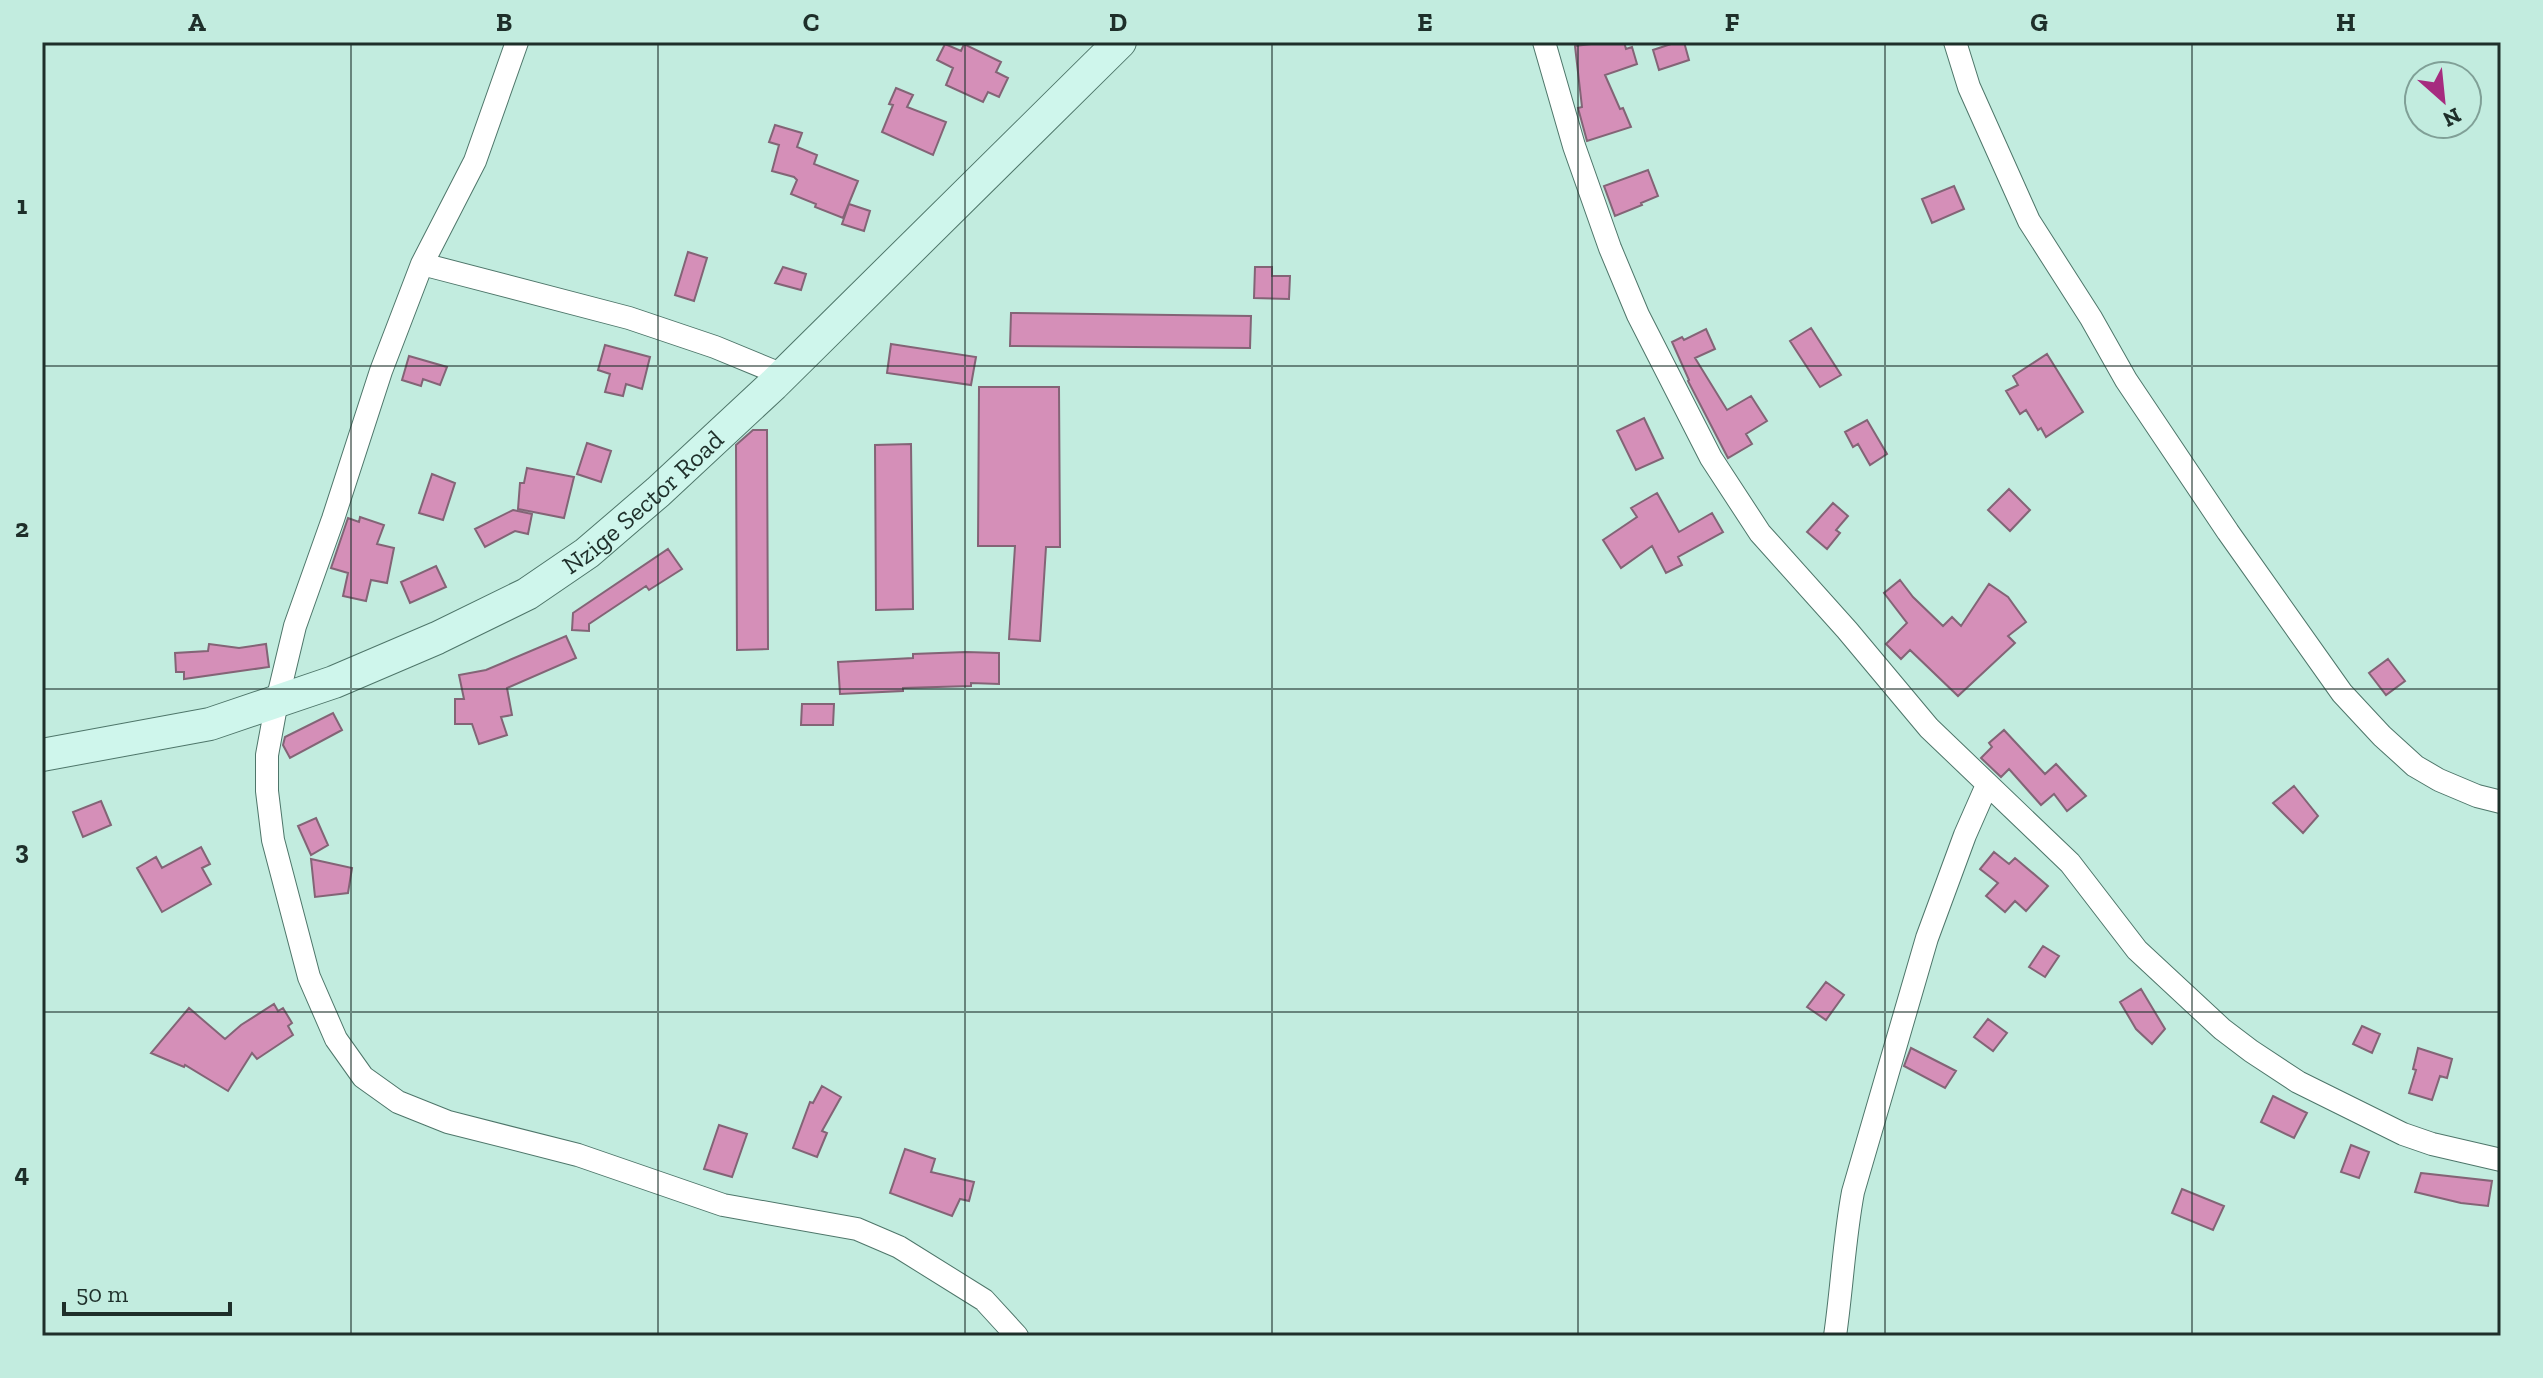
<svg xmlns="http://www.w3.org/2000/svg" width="2543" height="1378" font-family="'Zilla Slab',serif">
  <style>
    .building { fill: #d58fb8; stroke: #836476; stroke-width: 2 }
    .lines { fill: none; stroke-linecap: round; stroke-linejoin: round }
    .street-casing { stroke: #4e766a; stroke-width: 24 }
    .secondary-casing { stroke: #4e766a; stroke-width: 34 }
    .street { stroke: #fff; stroke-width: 22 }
    .secondary { stroke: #cff6ec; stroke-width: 32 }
    .grid { fill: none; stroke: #1e2f2a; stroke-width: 2; stroke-opacity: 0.55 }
    .labels { text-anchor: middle; stroke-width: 6; stroke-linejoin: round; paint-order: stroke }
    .street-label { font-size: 26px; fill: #1e2f2a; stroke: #c2ecdf }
    .neatline { fill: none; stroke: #1e2f2a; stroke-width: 3 }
    .grid-label { font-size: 26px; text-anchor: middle; font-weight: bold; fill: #1e2f2a }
  </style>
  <rect width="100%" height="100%" fill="#c2ecdf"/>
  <path class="building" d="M1607,42H1624L1626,49L1632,47L1637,64L1605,75L1620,109L1623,108L1631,127L1587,141L1578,108L1582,107L1575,46Z
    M1677,42H1684L1689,60L1659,70L1653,50Z
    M945,44L961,51L964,44L1001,62L996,72L1008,78L999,97L988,92L983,102L946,85L953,68L937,60Z
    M896,88L913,95L907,107L946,122L933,155L882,132L893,105L889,104Z
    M775,125L802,133L797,147L817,155L814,164L858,181L843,218L815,207L816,204L791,194L797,180L794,177L772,171L779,145L769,142Z
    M1648,170L1658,196L1641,203L1642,205L1615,216L1604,186Z
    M1954,186L1964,209L1932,223L1922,199Z
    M849,204L870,211L864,231L842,224Z
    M688,252L707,258L694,301L675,295Z
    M783,267L806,274L801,290L775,283Z
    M1255,267H1272V276H1290L1289,299L1254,298Z
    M1011,313L1251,316L1250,348L1010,346Z
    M1811,328L1841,375L1820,387L1790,341Z
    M1706,329L1715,349L1695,358L1727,410L1751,396L1767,421L1746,434L1752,444L1728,458L1688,381L1689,380L1672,342L1682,337L1684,340Z
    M891,344L976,357L971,385L887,373Z
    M605,345L650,357L642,389L626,384L623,396L605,392L610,374L598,370Z
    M2047,354L2083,412L2046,437L2041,428L2038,430L2026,410L2020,414L2006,391L2018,385L2013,376Z
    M409,356L447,367L440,385L423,379L421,386L402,380Z
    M979,387H1059L1060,547H1046L1040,641L1009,639L1015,546H978Z
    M1644,418L1663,458L1636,470L1617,431Z
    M1867,420L1887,454L1870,465L1858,444L1853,447L1845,432Z
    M753,430H767L768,649L737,650L736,445Z
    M587,443L611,451L601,482L577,474Z
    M911,444L913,609L876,610L875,445Z
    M527,468L574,477L564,518L518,509L520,483H524Z
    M432,474L455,483L443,520L419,513Z
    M2009,489L2030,510L2010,531L1988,510Z
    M1657,493L1679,532L1712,513L1723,532L1678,557L1682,565L1666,573L1652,546L1621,568L1603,540L1637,517L1631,508Z
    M1833,503L1848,516L1836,530L1840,533L1827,549L1807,532Z
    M513,510L532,514L528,534L515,531L485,547L475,529Z
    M360,517L384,525L377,544L394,548L387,583L371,580L366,601L343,596L348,573L331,568L348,518L359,522Z
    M668,549L682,569L649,590L646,586L589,624V631L572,630L573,613Z
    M436,566L446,587L410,603L401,582Z
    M1900,580L1913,597L1943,626L1952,617L1961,626L1989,584L2008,597L2026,622L2008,636L2015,643L1958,696L1910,650L1901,659L1886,644L1907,623L1884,593Z
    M566,636L576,658L507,688L512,715L501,717L507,735L479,744L472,724H455V699H464L459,675L486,670Z
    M209,644L239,648L266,644L269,667L184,679V672H176L175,653L208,651Z
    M966,652L999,653V684L971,683V686L903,688V691L840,694L838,662L913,658V654Z
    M2388,659L2405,681L2386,695L2369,673Z
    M802,704H834L833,725H801Z
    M333,713L342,730L290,758L283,745L285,737Z
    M2004,730L2045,774L2056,764L2086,796L2067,811L2054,794L2041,805L2009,769L2001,777L1981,758L1992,747L1989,743Z
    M2294,786L2318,816L2303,833L2273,803Z
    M101,801L111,825L83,837L73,812Z
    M316,818L328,845L311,855L298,826Z
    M201,847L210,864L202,868L211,884L162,912L137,868L156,857L162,868Z
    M1994,852L2009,864L2015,858L2048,886L2026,911L2015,901L2005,912L1986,896L1998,883L1980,869Z
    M311,859L352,868L348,893L315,897Z
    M2043,946L2059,956L2045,977L2029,967Z
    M1826,982L1844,995L1826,1020L1807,1007Z
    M2141,989L2165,1029L2152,1044L2136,1029L2120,1002Z
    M274,1004L278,1011L283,1008L292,1023L288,1026L293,1035L257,1059L252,1053L228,1091L185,1065L184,1067L151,1053L189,1008L225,1039L241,1025Z
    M1988,1019L2007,1033L1993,1051L1974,1037Z
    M2362,1026L2380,1034L2372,1053L2353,1044Z
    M1911,1048L1956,1071L1945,1088L1904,1066Z
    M2418,1048L2452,1059L2447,1078L2440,1076L2432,1100L2409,1093L2416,1070L2413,1069Z
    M822,1086L841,1097L822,1131L827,1133L817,1157L793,1148L810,1102L813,1103Z
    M2273,1096L2307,1113L2294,1138L2261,1122Z
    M719,1125L747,1134L732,1177L704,1169Z
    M2351,1145L2369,1152L2359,1178L2341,1172Z
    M905,1149L935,1159L931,1172L974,1182L969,1201L960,1199L952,1216L890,1193Z
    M2421,1173L2492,1181L2488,1206L2461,1203L2415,1192Z
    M2182,1189L2224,1206L2213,1230L2172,1213Z"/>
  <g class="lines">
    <defs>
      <path id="street" d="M517,42L475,161L422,264L381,371L333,519L295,626L277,701L267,755V791L273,840L309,977L336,1039L363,1077L398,1102L448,1122L578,1155L723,1205L857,1229L899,1247L984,1300L1017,1336
        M1544,42L1574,146L1610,248L1638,315L1711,458L1760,533L1847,630L1929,728L2070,863L2137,950L2222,1029L2251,1051L2298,1082L2403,1134L2432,1144L2501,1160
        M1955,42L1969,87L2029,221L2091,318L2126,380L2228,532L2342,693L2382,736L2415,766L2439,780L2477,796L2501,802
        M422,264L629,318L715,347L783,375
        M1835,1336C1842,1288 1844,1240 1853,1192L1927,938L1965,835L1987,785"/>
      <g id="secondary">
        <path id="s1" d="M42,755L210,724L334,682L437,638L527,594L587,553L658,492L773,385L1120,42"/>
      </g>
    </defs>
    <use href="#street" class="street-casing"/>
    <use href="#secondary" class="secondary-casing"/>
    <use href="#street" class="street"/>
    <use href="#secondary" class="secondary"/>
  </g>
  <path class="grid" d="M351,42V1336M658,42V1336M965,42V1336M1272,42V1336M1578,42V1336M1885,42V1336M2192,42V1336M42,366H2501M42,689H2501M42,1012H2501"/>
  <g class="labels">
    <g class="street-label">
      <text dy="9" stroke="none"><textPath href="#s1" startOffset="662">Nzige Sector Road</textPath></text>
    </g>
  </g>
  <rect width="2543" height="1378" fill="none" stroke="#c2ecdf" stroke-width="88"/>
  <g transform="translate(2443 100) rotate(153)"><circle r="38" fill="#c2ecdf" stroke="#80a097" stroke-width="2"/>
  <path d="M0-6L14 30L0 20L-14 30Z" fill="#a62b7f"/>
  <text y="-12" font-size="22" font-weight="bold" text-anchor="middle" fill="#1e2f2a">N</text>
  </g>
  <path d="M64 1302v12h166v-12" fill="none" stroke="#1e2f2a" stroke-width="4"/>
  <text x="76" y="1302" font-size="24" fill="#1e2f2a" stroke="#c2ecdf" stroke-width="6" paint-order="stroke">50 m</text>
  <rect x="44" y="44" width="2455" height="1290" class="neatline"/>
  <g class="grid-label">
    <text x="197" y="31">A</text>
    <text x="504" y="31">B</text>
    <text x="811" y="31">C</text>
    <text x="1118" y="31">D</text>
    <text x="1425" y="31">E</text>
    <text x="1732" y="31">F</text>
    <text x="2039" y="31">G</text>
    <text x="2346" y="31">H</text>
    <text x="22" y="214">1</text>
    <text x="22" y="537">2</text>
    <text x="22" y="859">3</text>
    <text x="22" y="1182">4</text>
  </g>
</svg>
